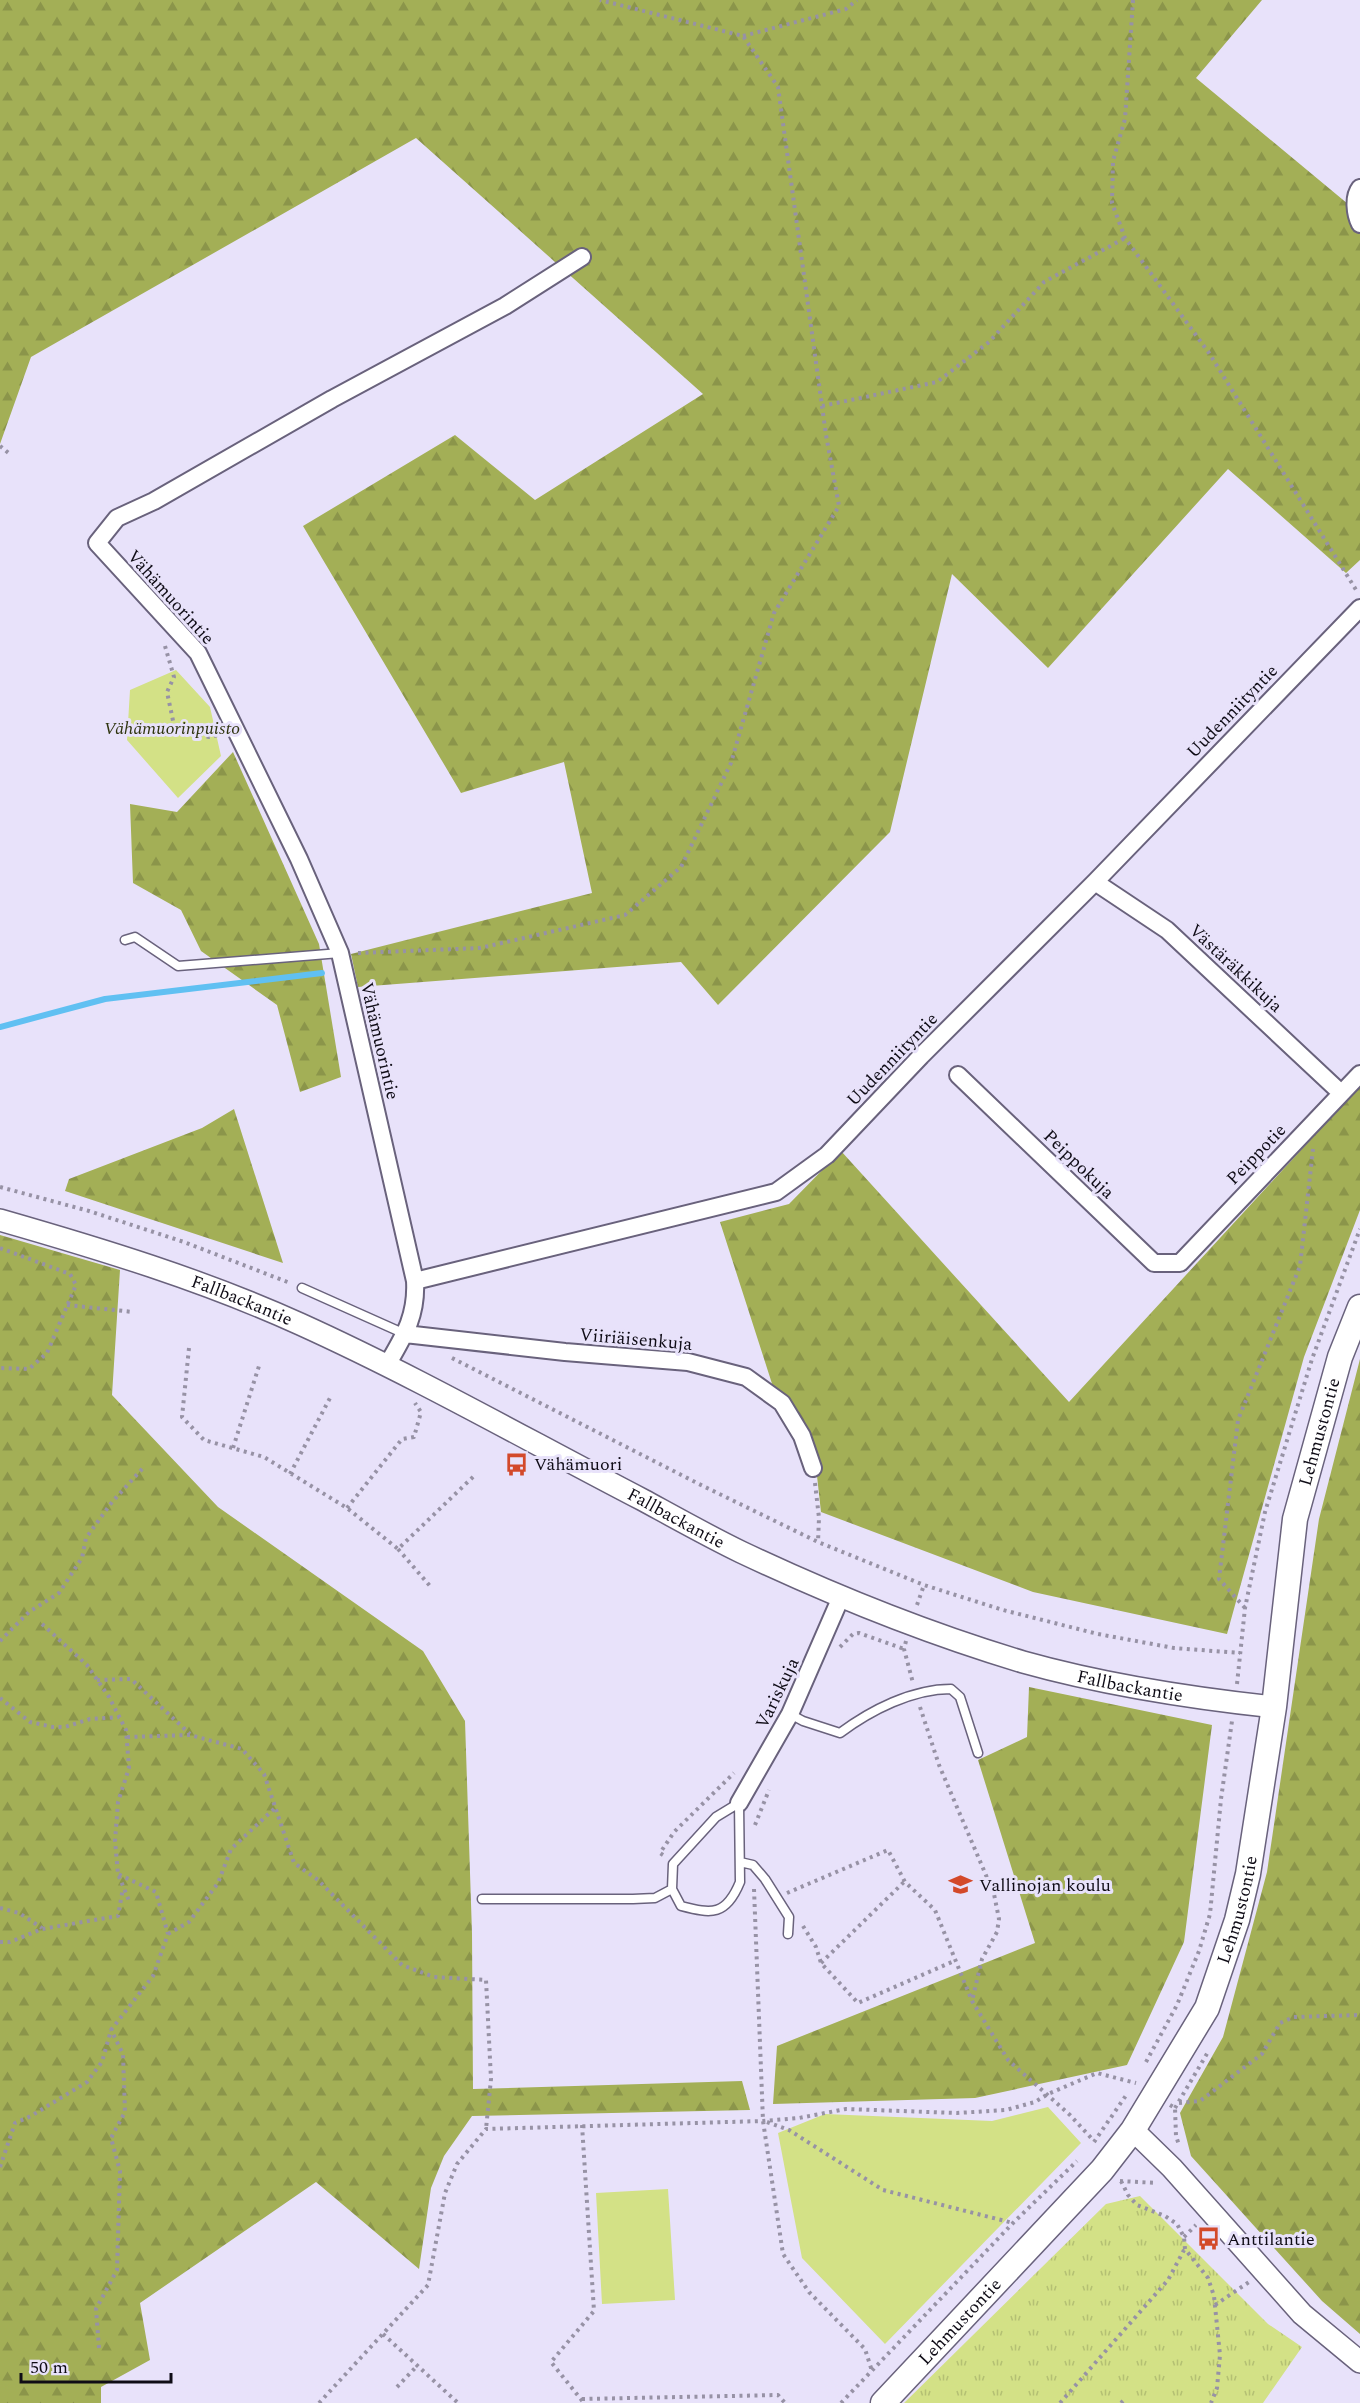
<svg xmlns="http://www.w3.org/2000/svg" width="1360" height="2403" font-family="Spectral,serif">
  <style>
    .grass { fill: url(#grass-tufts) }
    .forest { fill: url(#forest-firs) }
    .park { fill: #d3e186 }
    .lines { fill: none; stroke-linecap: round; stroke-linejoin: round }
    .stream { stroke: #60c0f2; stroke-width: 6 }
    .service-casing { stroke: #69627c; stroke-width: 11 }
    .minor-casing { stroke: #69627c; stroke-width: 20 }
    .tertiary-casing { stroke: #69627c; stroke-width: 24 }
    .secondary-casing { stroke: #69627c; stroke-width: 27 }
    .path { stroke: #9792a5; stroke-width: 4; stroke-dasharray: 3 4.5; stroke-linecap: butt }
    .service { stroke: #fff; stroke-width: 8 }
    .minor { stroke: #fff; stroke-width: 16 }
    .tertiary { stroke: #fff; stroke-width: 21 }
    .secondary { stroke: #fff; stroke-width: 24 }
    .labels { text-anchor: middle; stroke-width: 6; stroke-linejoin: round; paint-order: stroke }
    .street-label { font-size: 18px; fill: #0f0c16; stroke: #e8e2fa }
    .park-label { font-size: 18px; font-style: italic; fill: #2f340e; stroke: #e8e2fa }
    .poi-label { font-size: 18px; fill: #0f0c16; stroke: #e8e2fa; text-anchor: start }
  </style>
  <defs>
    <pattern id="grass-tufts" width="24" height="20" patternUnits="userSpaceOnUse" patternTransform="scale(1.5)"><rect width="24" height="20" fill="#d3e186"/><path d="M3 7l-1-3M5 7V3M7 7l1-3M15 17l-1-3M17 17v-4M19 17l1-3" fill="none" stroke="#b4c073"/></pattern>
    <pattern id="forest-firs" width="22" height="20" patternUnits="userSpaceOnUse" patternTransform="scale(1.5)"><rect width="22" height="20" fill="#a3af56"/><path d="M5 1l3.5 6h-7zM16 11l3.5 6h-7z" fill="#8b954a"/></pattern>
  </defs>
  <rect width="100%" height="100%" fill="#e8e2fa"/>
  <path class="grass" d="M1140,2196L1268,2324L1302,2347L1263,2403H904L1106,2204Z"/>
  <path class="forest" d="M0,0H1262L1196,78L1360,214V560L1346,573L1228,469L1048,668L952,574L890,832L718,1005L681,962L358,987L351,954L592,893L564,762L461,793L303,526L455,435L535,500L703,394L416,138L31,357L0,444Z
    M233,752L319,944L341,1077L300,1092L277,1005L201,951L181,910L133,883L130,804L177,812Z
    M1360,1086V1210L1304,1357L1227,1634L1033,1592L821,1512L816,1467L775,1393L720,1222L789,1204L841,1151L1069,1402Z
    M234,1109L283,1263L65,1191L69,1179L202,1128Z
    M0,1235L120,1270L112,1395L218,1507L423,1651L465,1721L472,1933L473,2089L742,2081L750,2110L472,2116L444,2156L431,2188L419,2269L316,2182L140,2303L150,2360L101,2387V2403H0Z
    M1360,1359V2334L1322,2301L1191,2156L1180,2113L1223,2037L1267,1872L1319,1519Z
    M1029,1687L1212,1725L1184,1942L1127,2065L975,2098L773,2104L777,2046L1035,1943L978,1760L1027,1737Z"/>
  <path class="park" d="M176,670L210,707L221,756L178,798L127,740L130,690Z
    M1048,2107L1081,2143L885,2344L802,2258L778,2133L825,2114L992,2121Z
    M668,2189L675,2300L602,2304L596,2193Z"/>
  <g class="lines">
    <path class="stream" d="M0,1027L105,999L322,973"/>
    <defs>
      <path id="service" d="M125,940L135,937L178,966L340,953
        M302,1288L405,1334
        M790,1714L803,1721L840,1733C871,1710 912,1689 951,1689L960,1697L978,1753
        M739,1803L740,1882C726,1916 712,1914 681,1906L672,1889L673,1864L716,1817Z
        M740,1862L753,1865L765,1879L789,1917L788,1934
        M482,1899H633L655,1898L672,1889"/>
      <path id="minor" d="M1360,188C1353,197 1355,214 1360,224
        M1095,882L1167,930L1341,1093
        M958,1075L1154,1263H1180L1360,1074
        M415,1281L340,953L299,859L198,653L97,543L117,518L154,501L332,399L505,306L582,257
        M405,1334L565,1352L688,1362L746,1377L782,1403L802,1436L813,1468
        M387,1365C404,1336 417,1316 415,1281L776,1192L827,1155L921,1056L1095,882L1360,608
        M739,1803L790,1714L841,1597"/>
      <g id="tertiary">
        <path id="s1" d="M0,1220C101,1249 203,1280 300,1324C417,1377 529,1441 643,1500C676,1518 708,1536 741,1552C832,1595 926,1633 1023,1662C1105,1685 1190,1698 1274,1707"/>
        <path d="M1133,2130L1172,2168L1302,2314L1360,2362"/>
      </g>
      <g id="secondary">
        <path id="s2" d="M883,2403L1102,2170L1133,2130L1207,2008L1237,1920L1248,1874L1274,1707L1295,1519L1340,1357L1360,1307"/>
      </g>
    </defs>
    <use href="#service" class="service-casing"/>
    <use href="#minor" class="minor-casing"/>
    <use href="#tertiary" class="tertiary-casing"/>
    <use href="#secondary" class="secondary-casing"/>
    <path class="path" d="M1133,0L1125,119L1113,161L1112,203L1125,238L1209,353L1358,593
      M743,36L846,9L857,0
      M822,406L937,382L989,342L1044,282L1125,238
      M0,446L11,455
      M165,646L174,677L167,692L175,730L209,737L219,735
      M358,953L480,948L625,915L681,867L731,763L774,613L839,506L826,435L778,87L743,36L600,0
      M0,1187L89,1211L184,1242L290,1283
      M0,1248L70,1274L76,1285L47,1353L29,1369L0,1368
      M67,1305L133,1312
      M189,1348L182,1417L204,1440L264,1457L347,1508L398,1549L475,1475
      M452,1358L699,1484L818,1542L924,1585L1003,1610L1098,1634L1174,1648L1240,1653
      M233,1448L259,1366
      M290,1474L331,1396
      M815,1483L819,1518L818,1542
      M347,1508L402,1439L414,1437L421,1412L415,1403
      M398,1549L430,1586
      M917,1605L924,1585
      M1245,1608L1219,1579L1238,1420L1300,1266L1313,1149
      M42,1624L87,1665L109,1697L126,1730L129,1768L118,1802L115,1841L118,1874L130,1903
      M0,1641L29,1612L59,1593L82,1558L86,1538L112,1502L143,1468
      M906,1641L904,1649L913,1683
      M840,1647L853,1634L859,1633L904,1649
      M97,1680L131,1679L190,1734
      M1237,1684L1245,1608L1265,1512L1312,1359L1360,1229
      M0,1698L30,1722L53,1727H65L90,1719L119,1717
      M920,1707L939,1765L994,1894L999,1919L997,1932L982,1959L972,2001
      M768,1711L776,1697
      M127,1737L190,1735L242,1749L264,1774L294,1863L318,1880L402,1965L434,1977L486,1980L491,2079L486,2129
      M755,1825L769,1790
      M663,1855L660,1853L674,1832L734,1773
      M754,1889L763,2121L783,2254L809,2292L865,2349L872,2371
      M787,1893L888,1850L905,1882L935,1910L972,2001L1008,2060L1070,2115L1094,2141
      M0,1908L19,1913L42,1928
      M803,1926L816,1947L821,1963L858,2003L954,1961
      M168,1934L189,1922L218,1883L231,1849L275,1808
      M0,1942H10L42,1929L118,1916L123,1888
      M821,1963L904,1882
      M1146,2062L1177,2005L1199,1951L1210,1914L1221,1799L1232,1721
      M1179,2103L1200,2101L1262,2054L1280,2023L1294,2017L1360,2015
      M1170,2105L1175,2108L1176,2136L1179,2145
      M1175,2108L1208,2052
      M767,2122L789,2130L883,2190L1013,2223
      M582,2125L594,2311L551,2362L584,2403
      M1094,2142L1127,2094
      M0,2167L15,2123L31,2116L87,2082L102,2062L111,2030L153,1976L168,1934L156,1892L118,1874
      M1120,2181L1157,2183
      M1121,2181L1128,2195L1137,2205L1165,2216L1177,2224L1184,2237L1185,2249L1208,2278L1214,2296L1220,2355L1217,2388L1211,2403
      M1184,2237L1196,2225
      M1215,2305L1249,2282
      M383,2334L458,2403
      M99,2348L96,2309L117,2270L120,2171L111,2138L125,2112L123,2054L111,2030
      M397,2387L417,2366
      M582,2399L778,2395L785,2403
      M319,2403L428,2285L445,2193L457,2164L486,2129L763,2121L799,2118L846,2109L957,2113L1006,2110L1035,2102L1048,2094L1097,2073L1136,2083
      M841,2403L1013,2223L1077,2161
      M1060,2403L1168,2280L1184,2250
      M1121,2403L1123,2401"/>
    <use href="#service" class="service"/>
    <use href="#minor" class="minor"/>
    <use href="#tertiary" class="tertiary"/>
    <use href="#secondary" class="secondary"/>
  </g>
  <defs>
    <symbol id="bus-bare" viewBox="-9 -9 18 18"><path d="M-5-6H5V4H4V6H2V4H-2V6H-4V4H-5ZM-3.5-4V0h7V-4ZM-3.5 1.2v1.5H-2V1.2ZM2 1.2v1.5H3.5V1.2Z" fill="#d3492a" stroke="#e8e2fa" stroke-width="2.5" paint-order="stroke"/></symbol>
    <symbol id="school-bare" viewBox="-9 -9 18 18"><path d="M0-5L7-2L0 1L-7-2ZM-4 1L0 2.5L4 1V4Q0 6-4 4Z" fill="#d3492a" stroke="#e8e2fa" stroke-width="2.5" paint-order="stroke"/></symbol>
  </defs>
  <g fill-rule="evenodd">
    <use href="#bus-bare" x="500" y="1448" width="33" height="33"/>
    <use href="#school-bare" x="944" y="1868" width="33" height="33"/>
    <use href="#bus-bare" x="1192" y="2222" width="33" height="33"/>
  </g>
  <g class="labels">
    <g class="street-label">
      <text transform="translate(171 597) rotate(48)" y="6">Vähämuorintie</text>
      <text transform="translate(1232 711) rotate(-46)" y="6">Uudenniityntie</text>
      <text transform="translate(1236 968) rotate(43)" y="6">Västäräkkikuja</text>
      <text transform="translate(380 1041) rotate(77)" y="6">Vähämuorintie</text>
      <text transform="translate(892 1059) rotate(-46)" y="6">Uudenniityntie</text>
      <text transform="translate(1256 1154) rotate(-46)" y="6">Peippotie</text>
      <text transform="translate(1079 1164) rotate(44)" y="6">Peippokuja</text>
      <text dy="6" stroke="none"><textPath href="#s1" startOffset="255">Fallbackantie</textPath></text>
      <text transform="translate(636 1339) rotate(5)" y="6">Viiriäisenkuja</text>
      <text dy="6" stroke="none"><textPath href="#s2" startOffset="1102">Lehmustontie</textPath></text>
      <text dy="6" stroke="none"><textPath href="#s1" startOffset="741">Fallbackantie</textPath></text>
      <text dy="6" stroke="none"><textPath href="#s1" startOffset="1227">Fallbackantie</textPath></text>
      <text transform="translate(777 1693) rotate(-64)" y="6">Variskuja</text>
      <text dy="6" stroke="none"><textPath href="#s2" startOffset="616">Lehmustontie</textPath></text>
      <text dy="6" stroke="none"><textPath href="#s2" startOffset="112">Lehmustontie</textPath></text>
    </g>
    <g class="park-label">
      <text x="172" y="734">Vähämuorinpuisto</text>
    </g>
    <g class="poi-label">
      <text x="534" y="1470">Vähämuori</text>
      <text x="979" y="1891">Vallinojan koulu</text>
      <text x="1227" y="2245">Anttilantie</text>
    </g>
  </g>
  <path d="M21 2373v9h150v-9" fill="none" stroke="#0f0c16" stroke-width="3"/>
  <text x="30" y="2373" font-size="18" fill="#0f0c16" stroke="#e8e2fa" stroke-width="4.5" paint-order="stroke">50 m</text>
</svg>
